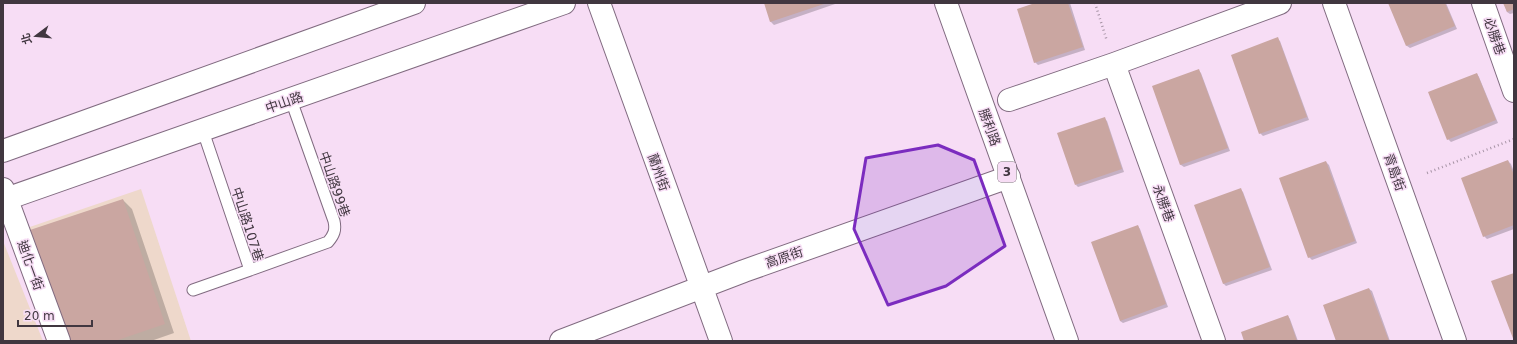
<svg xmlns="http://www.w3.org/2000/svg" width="1517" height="344" font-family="'DejaVu Sans','Noto Sans TC',sans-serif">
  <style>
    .medical { fill: #eed8cb }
    .shadow { fill: #0003 }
    .building { fill: #caa6a1 }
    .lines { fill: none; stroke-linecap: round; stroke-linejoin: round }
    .lane-casing { stroke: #816b80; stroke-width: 13 }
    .street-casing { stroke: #816b80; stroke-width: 24 }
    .secondary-casing { stroke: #816b80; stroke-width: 24 }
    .primary-casing { stroke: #816b80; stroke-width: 24 }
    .path { stroke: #a794a6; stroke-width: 2.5; stroke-dasharray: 1 3; stroke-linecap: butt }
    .lane { stroke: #fff; stroke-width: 11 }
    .street { stroke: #fff; stroke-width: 22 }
    .secondary { stroke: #fff; stroke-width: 22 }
    .primary { stroke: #fff; stroke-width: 22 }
    .marked { fill: #7b2cbf; fill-opacity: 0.2; stroke: #7b2cbf; stroke-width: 3; stroke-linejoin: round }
    .labels { text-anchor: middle; stroke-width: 3; stroke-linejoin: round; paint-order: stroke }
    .shield { fill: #f7ddf5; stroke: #786976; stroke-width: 1 }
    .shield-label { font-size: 12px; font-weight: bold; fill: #413740 }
    .street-label { font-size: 13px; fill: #413740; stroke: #f7ddf5 }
  </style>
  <rect width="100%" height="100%" fill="#f7ddf5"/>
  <path class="medical" d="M141,189L191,341H65L21,230Z
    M3,241L43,341H3Z"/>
  <path class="shadow" d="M765,3H838L774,25L771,22Z
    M1038,3H1070L1085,50L1038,65L1035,62Z
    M1389,3H1446L1457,29L1410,48L1407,46Z
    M1504,3H1514V13L1510,14L1507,12Z
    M1277,39L1280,41L1309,120L1263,136L1260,133Z
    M1198,70L1201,73L1230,151L1184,167L1181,165L1153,87Z
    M1477,74L1479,77L1498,123L1451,142L1448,139Z
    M1104,118L1107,121L1124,172L1078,187L1076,185Z
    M1508,161L1511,164L1514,172V229L1487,239L1484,236Z
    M1326,162L1329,165L1357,243L1312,260L1309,257Z
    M1240,189L1243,192L1272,270L1226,286L1223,283Z
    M123,200L132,209L174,333L151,341H65Z
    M1138,226L1140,229L1168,307L1123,323L1120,321Z
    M1369,289L1372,291L1390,341H1337Z
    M1288,316L1290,319L1298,341H1245Z"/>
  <path class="building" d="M764,3H827L770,22Z
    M1035,3H1068L1083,47L1034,63L1017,9Z
    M1388,3H1445L1455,26L1406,46Z
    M1503,3H1514V9L1507,12Z
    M1278,37L1307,117L1259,134L1231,55Z
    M1199,69L1228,148L1180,165L1152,86Z
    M1477,73L1496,120L1447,140L1428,92Z
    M1105,117L1122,169L1075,185L1057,133Z
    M1508,160L1514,175V225L1483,237L1461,178Z
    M1326,161L1355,241L1308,258L1279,178Z
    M1241,188L1270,267L1223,284L1194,205Z
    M123,199L165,324L115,341H64L27,231Z
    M1138,225L1166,304L1120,321L1091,242Z
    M1514,273V341L1491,281Z
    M1369,288L1389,341H1336L1323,305Z
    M1288,315L1297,341H1244L1241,332Z"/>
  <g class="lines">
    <defs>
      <path id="lane" d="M250,270L328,242C334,235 336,230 334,221L291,100
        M193,290L250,270L203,131"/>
      <path id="street" d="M599,3L721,341
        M1334,3L1455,341
        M1483,3L1514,91
        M1114,64L1214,341
        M1009,100L1114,64L1280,3
        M3,189L59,341
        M561,341L744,271L1009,177"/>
      <path id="secondary" d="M3,151L414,3
        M3,200L564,3"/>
      <path id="primary" d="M946,3L1067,341"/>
    </defs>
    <use href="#lane" class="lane-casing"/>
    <use href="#street" class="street-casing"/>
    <use href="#secondary" class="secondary-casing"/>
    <use href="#primary" class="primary-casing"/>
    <path class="path" d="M1095,3L1107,41
      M1427,173L1514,139"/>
    <use href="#lane" class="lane"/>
    <use href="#street" class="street"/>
    <use href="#secondary" class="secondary"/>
    <use href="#primary" class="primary"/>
  </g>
  <path class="marked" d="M938,145L974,160L1005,246L946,286L888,305L854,229L866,158Z"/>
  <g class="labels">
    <rect class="shield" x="998" y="162" width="18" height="20" rx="3"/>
    <g class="shield-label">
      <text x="1007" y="176">3</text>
    </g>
    <g class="street-label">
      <text transform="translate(1495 36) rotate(71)" y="5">必勝巷</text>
      <text transform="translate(284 102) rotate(-19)" y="5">中山路</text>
      <text transform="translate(990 127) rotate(70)" y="5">勝利路</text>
      <text transform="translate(659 172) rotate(70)" y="5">蘭州街</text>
      <text transform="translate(1395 172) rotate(70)" y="5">青島街</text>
      <text transform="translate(335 184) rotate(71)" y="5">中山路99巷</text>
      <text transform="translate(1164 203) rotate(70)" y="5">永勝巷</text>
      <text transform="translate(248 224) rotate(72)" y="5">中山路107巷</text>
      <text transform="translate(784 257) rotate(-19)" y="5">高原街</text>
      <text transform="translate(31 265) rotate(70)" y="5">迪化一街</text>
    </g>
  </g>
  <rect width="1517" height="344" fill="none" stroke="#413740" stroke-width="8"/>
  <g transform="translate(36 36) rotate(254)" stroke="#f7ddf5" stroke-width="3" paint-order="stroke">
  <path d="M0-3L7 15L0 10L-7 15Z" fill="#413740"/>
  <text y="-6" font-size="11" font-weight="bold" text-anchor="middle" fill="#413740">北</text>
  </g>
  <path d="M18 320v6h74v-6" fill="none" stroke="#413740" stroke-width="2"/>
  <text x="24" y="320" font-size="12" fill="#413740" stroke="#f7ddf5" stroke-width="3" paint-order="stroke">20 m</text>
</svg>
